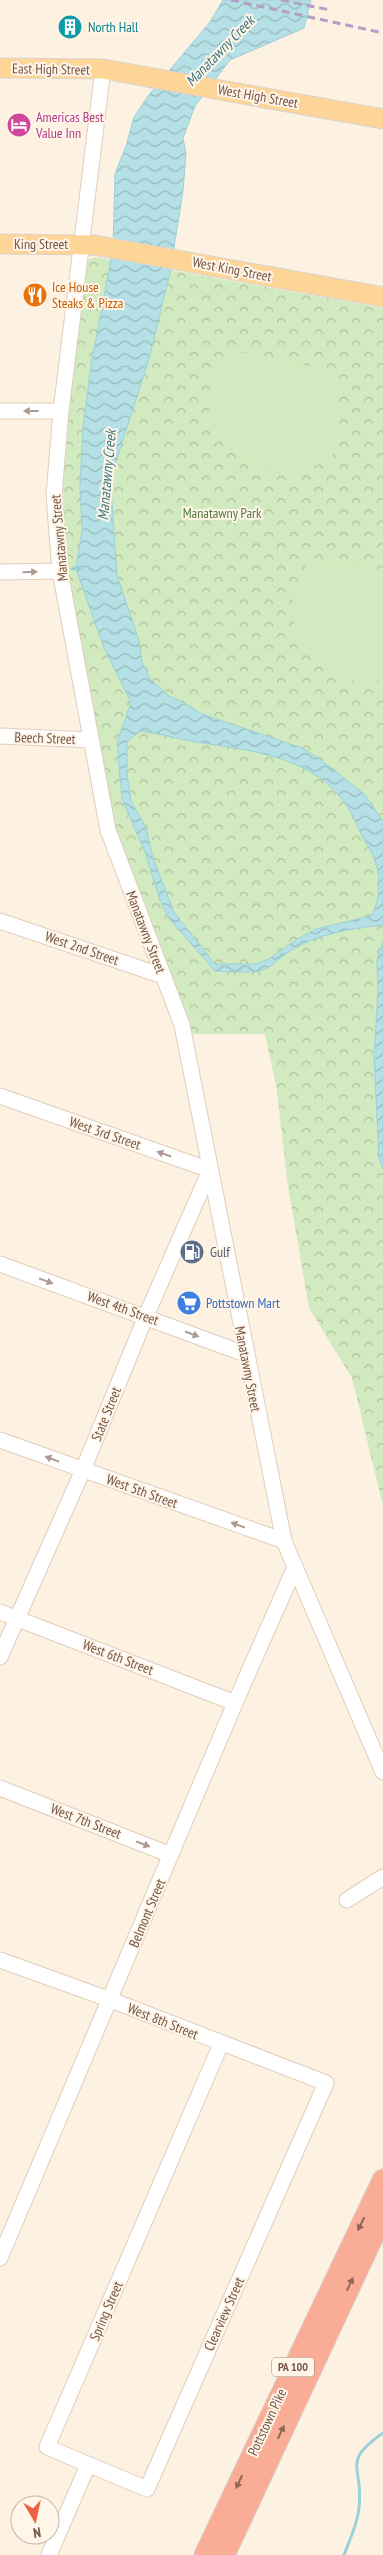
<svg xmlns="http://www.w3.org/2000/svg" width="383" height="2555" font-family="'PT Sans Narrow',sans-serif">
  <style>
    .forest { fill: url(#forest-crowns) }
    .pitch { fill: #d2eabf }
    .water { fill: url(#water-waves); stroke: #9bd1d9; fill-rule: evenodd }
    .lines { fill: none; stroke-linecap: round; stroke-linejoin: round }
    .stream { stroke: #9bd1d9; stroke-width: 3 }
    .minor-casing { stroke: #e1cdbd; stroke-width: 17 }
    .major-casing { stroke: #dbd3cf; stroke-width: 21 }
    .highway-casing { stroke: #dbd3cf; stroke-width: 23 }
    .minor { stroke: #fff; stroke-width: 15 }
    .major { stroke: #fdd597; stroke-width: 19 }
    .highway { stroke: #f9ad96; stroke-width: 21 }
    .rail { stroke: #b3a0c6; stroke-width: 3; stroke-dasharray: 8 5; stroke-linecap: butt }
    .oneway { fill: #ac9a91 }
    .oneway2 { fill: #8f6757 }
    .labels { text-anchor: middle; stroke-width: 4; stroke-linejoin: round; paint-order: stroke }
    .shield { fill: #fff5e8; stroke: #9e8677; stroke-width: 1 }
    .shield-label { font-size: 12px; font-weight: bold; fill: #745647 }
    .culture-label { font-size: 14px; fill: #0d838f; stroke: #fff5e8; text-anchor: start }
    .street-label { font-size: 14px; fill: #745647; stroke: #fff5e8 }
    .hotel-label { font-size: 14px; fill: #b23c85; stroke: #fff5e8; text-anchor: start }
    .food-label { font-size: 14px; fill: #c56008; stroke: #fff5e8; text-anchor: start }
    .park-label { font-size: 14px; fill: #537b3f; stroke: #fff5e8 }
    .service-label { font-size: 14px; fill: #4e5e75; stroke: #fff5e8; text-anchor: start }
    .shop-label { font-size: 14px; fill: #366cbe; stroke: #fff5e8; text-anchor: start }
    .water-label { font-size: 15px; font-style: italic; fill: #3e7882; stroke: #fff5e8 }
  </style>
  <defs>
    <pattern id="forest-crowns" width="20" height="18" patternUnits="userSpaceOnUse" patternTransform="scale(1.25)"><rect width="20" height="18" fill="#d2eabf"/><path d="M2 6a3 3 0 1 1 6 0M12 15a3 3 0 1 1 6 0" fill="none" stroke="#afc09d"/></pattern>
    <pattern id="water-waves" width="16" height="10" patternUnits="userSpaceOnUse" patternTransform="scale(1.25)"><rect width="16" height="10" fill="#b5e1e6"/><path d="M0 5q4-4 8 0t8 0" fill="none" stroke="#98b9bc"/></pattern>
  </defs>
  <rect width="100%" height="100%" fill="#fdf1e1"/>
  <path class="forest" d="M97,257L383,308V1506L352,1378L309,1308L288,1186L276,1085L265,1034H191L119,845L108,800L67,569L61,510L62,468L85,264L90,259Z"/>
  <path class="pitch" d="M228,349L323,369L336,381L339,391L337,451C330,456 323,463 315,466C266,485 204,451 209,394C211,377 219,364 228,349Z
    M311,558L383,570V680C338,692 290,651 293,605C293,587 302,573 311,558Z"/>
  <path class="water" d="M223,0H311L304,28L230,60L195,106L183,138L186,154L183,191L170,273L149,359L112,474L111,489L117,575L139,641L142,662L150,679L169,696L181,701L202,714L302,748L320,759L364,794L383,821V925C351,928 318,934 290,951C281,956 272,968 262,970C247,974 230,971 215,971L168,917L160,900L145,852L122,799L117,743L131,702L104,648L76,569L82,530L80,485L83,428L91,365L113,249L115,174L126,146L134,117L148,96L210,22ZM140,731C159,733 177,739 196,742C247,750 307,755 342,799C353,812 358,831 368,846C381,867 383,895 371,916L316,929L297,939L269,959L255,964H215L174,912L153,858L146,828L131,801L127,773V742Z
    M383,942V1169L379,1158L374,1056L378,994L377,960Z"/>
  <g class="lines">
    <path class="stream" d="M72,569L80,567
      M344,2555C350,2539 358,2523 359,2507C364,2466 340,2463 383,2433"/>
    <defs>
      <path id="minor" d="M103,69L61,411L54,495L60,571L108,830L182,1025L284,1541L383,1772
        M0,411H61
        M0,572L60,571
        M0,736L91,740
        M0,921L163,976
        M0,1096L210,1170
        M0,1264L245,1354
        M0,1440L284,1541
        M0,1612L235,1703
        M0,1657L83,1470L146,1316L210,1170
        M0,1788L171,1855
        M347,1900L383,1877
        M0,1960L111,2000L326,2083L147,2489L47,2447L221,2044
        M0,2258L235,1703L295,1567
        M49,2555L88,2465"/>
      <path id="major" d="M0,68L103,69L383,119
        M0,244L94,245L383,297"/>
      <path id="highway" d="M205,2555L383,2180
        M224,2555L383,2215"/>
    </defs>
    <use href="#minor" class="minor-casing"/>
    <use href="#major" class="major-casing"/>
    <use href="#highway" class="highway-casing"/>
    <use href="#minor" class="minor"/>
    <use href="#major" class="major"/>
    <use href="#highway" class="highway"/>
    <path class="rail" d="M231,0L383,33
      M281,0L330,10"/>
  </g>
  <defs><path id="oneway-solid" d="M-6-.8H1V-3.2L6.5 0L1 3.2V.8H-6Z" transform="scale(1.25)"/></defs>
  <g class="oneway">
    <use href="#oneway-solid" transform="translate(31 411) rotate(-180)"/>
    <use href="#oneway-solid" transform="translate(30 572) rotate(-1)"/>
    <use href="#oneway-solid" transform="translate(164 1154) rotate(-161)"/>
    <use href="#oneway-solid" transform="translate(46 1281) rotate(20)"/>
    <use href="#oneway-solid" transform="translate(192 1334) rotate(21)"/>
    <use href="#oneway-solid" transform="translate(52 1459) rotate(-160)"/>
    <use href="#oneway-solid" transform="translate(238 1525) rotate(-160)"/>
    <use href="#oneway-solid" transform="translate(143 1844) rotate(21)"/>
  </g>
  <g class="oneway2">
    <use href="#oneway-solid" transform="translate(361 2224) rotate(116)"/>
    <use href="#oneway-solid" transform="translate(350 2284) rotate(-65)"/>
    <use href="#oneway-solid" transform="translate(281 2432) rotate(-65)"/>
    <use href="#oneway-solid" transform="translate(239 2482) rotate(115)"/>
  </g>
  <defs>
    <symbol id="building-disc" viewBox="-11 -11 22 22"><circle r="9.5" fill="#0f9aa8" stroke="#fff5e8"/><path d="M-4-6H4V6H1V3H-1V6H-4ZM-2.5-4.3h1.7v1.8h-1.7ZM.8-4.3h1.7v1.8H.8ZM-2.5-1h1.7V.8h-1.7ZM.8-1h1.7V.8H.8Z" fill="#fff"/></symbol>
    <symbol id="hotel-disc" viewBox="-11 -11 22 22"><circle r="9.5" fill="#d1479c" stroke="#fff5e8"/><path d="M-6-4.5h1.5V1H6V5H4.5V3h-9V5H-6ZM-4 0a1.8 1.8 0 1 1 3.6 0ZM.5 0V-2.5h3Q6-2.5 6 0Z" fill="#fff"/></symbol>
    <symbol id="restaurant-disc" viewBox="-11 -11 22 22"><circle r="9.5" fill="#e8710a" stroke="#fff5e8"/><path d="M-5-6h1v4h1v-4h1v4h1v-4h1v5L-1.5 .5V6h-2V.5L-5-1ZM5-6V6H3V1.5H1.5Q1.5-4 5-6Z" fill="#fff"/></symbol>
    <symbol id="fuel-disc" viewBox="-11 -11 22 22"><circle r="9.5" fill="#5c6f8a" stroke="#fff5e8"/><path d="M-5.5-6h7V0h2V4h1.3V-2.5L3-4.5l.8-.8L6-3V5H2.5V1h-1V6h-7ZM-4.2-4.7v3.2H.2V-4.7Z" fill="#fff"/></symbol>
    <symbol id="supermarket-disc" viewBox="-11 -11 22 22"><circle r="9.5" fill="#3f7fe0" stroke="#fff5e8"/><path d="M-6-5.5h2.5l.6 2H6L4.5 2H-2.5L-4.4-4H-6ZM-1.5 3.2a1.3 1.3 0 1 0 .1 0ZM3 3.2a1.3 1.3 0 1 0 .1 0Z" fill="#fff"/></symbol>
  </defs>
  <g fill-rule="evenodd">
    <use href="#building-disc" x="56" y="13" width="28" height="28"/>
    <use href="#hotel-disc" x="5" y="111" width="28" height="28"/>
    <use href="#restaurant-disc" x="21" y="281" width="28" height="28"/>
    <use href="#fuel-disc" x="178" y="1238" width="28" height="28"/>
    <use href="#supermarket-disc" x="175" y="1289" width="28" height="28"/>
  </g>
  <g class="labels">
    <rect class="shield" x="272" y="2357.5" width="42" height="19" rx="4"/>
    <g class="shield-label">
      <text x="293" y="2371">PA 100</text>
    </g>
    <g class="culture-label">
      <text x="88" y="32">North Hall</text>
    </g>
    <g class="street-label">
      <text transform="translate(51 69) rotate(1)" y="5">East High Street</text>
      <text transform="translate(258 96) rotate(10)" y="5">West High Street</text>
      <text x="41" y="249">King Street</text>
      <text transform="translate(232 269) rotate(11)" y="5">West King Street</text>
      <text transform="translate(59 538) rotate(-95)" y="5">Manatawny Street</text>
      <text transform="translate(45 738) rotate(2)" y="5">Beech Street</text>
      <text transform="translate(146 932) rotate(69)" y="5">Manatawny Street</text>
      <text transform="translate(82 948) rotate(19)" y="5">West 2nd Street</text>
      <text transform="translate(105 1133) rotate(19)" y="5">West 3rd Street</text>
      <text transform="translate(123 1308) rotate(20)" y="5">West 4th Street</text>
      <text transform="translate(248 1369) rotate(79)" y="5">Manatawny Street</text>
      <text transform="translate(106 1414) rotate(-68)" y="5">State Street</text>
      <text transform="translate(142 1491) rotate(20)" y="5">West 5th Street</text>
      <text transform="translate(118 1657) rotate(21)" y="5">West 6th Street</text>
      <text transform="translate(86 1821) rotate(21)" y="5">West 7th Street</text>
      <text transform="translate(147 1913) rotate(-67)" y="5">Belmont Street</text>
      <text transform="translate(163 2021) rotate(22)" y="5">West 8th Street</text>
      <text transform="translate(106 2311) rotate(-67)" y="5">Spring Street</text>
      <text transform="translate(224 2314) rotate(-66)" y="5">Clearview Street</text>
      <text transform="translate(267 2422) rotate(-65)" y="5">Pottstown Pike</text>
    </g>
    <g class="hotel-label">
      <text x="36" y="122">Americas Best<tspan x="36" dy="16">Value Inn</tspan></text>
    </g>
    <g class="food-label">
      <text x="52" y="292">Ice House<tspan x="52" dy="16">Steaks &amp; Pizza</tspan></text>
    </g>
    <g class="park-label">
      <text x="222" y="518">Manatawny Park</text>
    </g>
    <g class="service-label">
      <text x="210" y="1257">Gulf</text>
    </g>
    <g class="shop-label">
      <text x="206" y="1308">Pottstown Mart</text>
    </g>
    <g class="water-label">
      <text transform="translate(220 51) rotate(-46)" y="5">Manatawny Creek</text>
      <text transform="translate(107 475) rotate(-85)" y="5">Manatawny Creek</text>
    </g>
  </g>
  <g transform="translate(35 2520) rotate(171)"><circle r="24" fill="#fff5e8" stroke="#c7b5a8"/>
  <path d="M0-4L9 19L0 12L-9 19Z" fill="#eb6342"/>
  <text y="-8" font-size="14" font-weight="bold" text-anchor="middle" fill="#745647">N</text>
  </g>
</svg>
